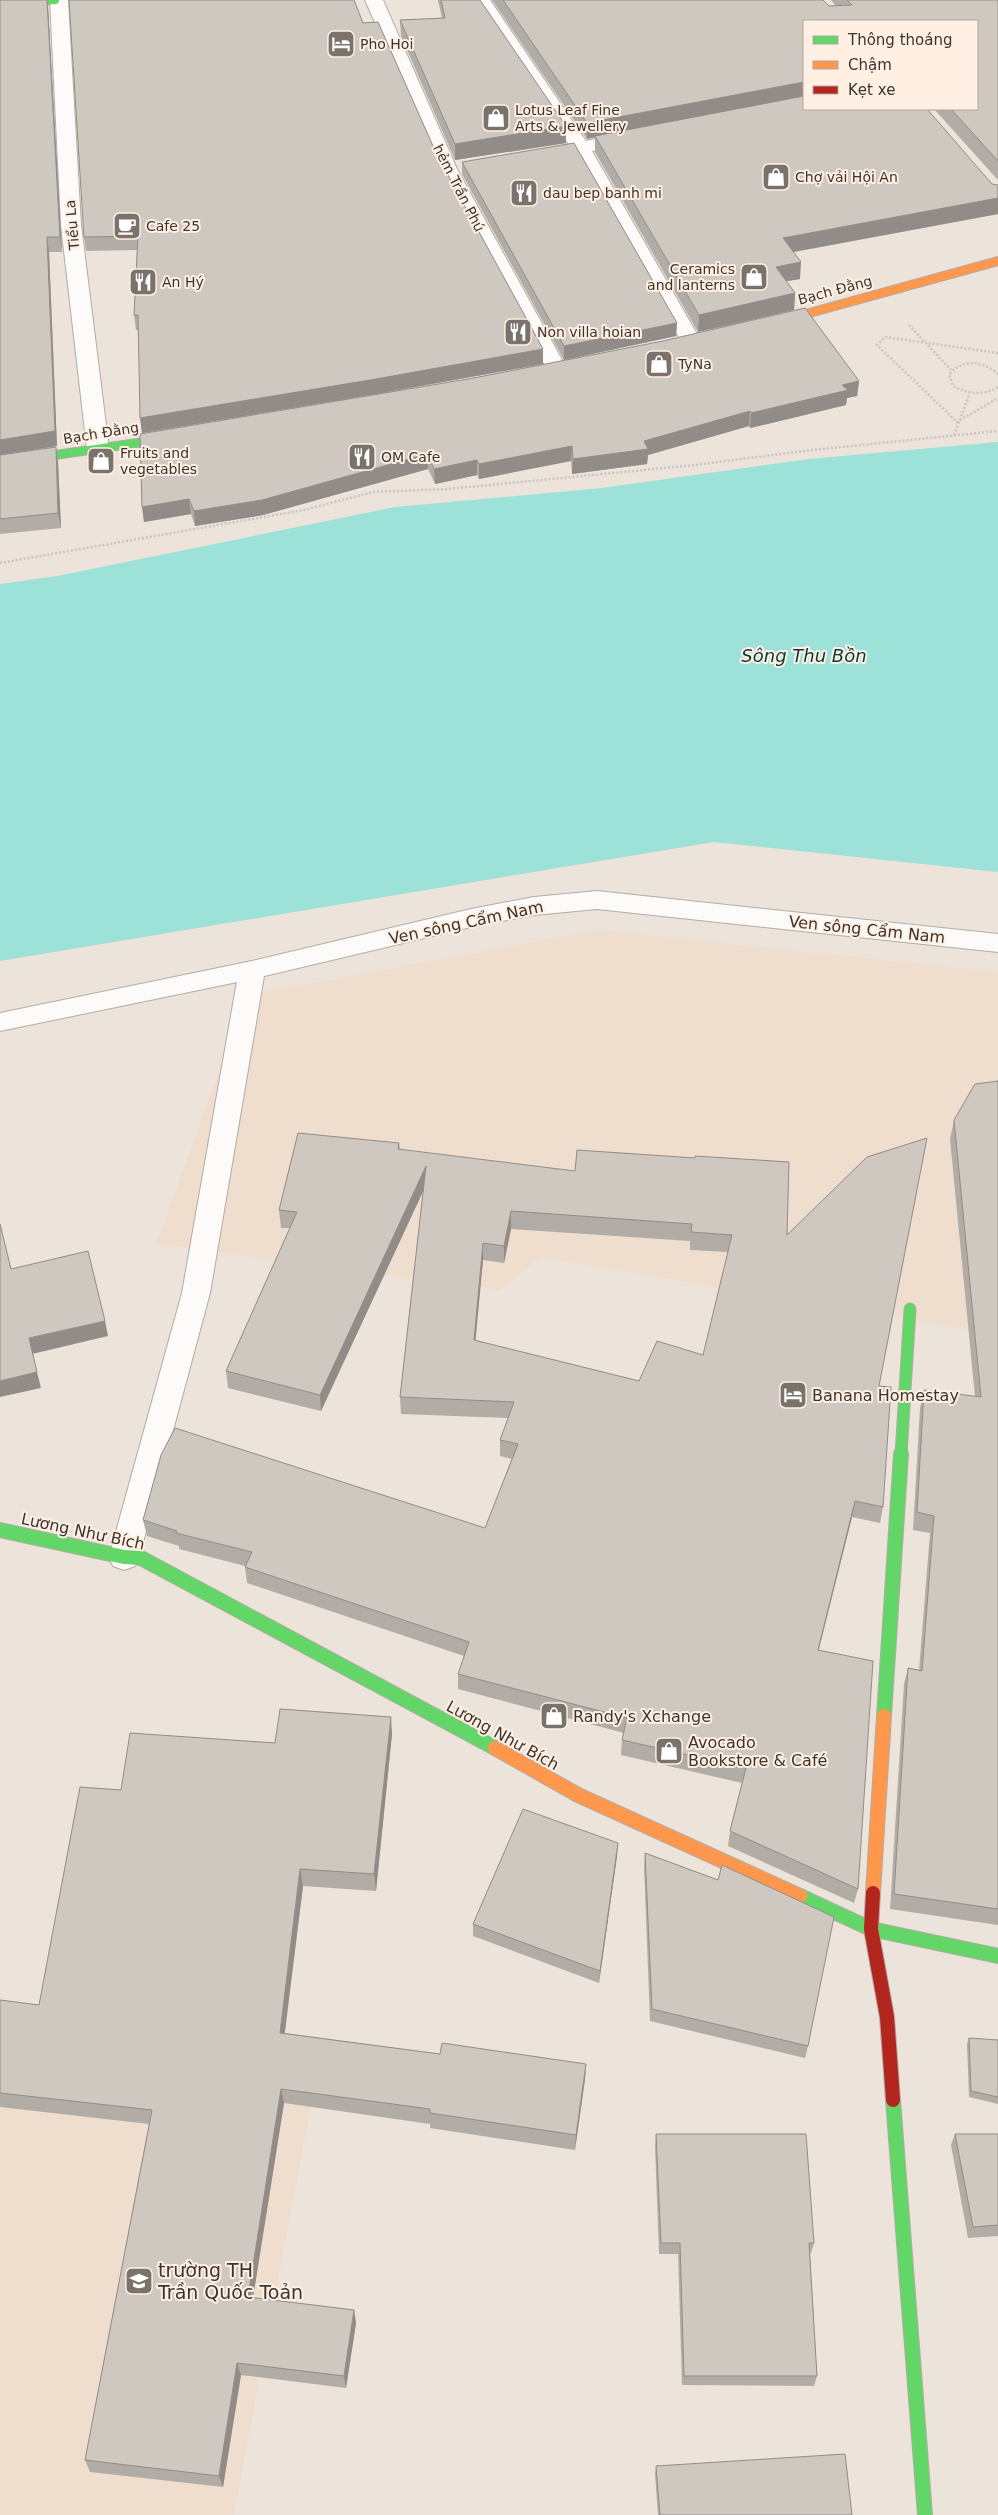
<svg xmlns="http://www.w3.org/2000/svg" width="998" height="2515" font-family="'DejaVu Sans',sans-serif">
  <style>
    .built { fill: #efdecd }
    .water { fill: #9de2d8 }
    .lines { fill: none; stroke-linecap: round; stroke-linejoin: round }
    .lane-casing { stroke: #b3aba5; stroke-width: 2 }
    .street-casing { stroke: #b3aba5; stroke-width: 2 }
    .fast-far2-casing { stroke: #b3aba5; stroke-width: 10 }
    .fast-far1-casing { stroke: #b3aba5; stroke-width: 13 }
    .fast-casing { stroke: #b3aba5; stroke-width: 16 }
    .slow-far1-casing { stroke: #b3aba5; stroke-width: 10 }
    .slow-casing { stroke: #b3aba5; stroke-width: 16 }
    .jam-casing { stroke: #b3aba5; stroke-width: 16 }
    .path { stroke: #cac5c3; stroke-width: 2.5; stroke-dasharray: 2 2; stroke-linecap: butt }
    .lane { fill: #fcfbf9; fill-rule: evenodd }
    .street { fill: #fcfbf9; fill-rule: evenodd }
    .fast-far2 { stroke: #63d668; stroke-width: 8 }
    .fast-far1 { stroke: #63d668; stroke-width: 11 }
    .fast { stroke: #63d668; stroke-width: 14 }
    .slow-far1 { stroke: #ff974d; stroke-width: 8 }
    .slow { stroke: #ff974d; stroke-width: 14 }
    .jam { stroke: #b3261e; stroke-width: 14 }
    .wall { fill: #b2aca6; fill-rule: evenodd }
    .shaded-wall { fill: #918c87 }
    .building { fill: #cfc8c1; stroke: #918c87; fill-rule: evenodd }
    .labels { text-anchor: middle; stroke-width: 4; stroke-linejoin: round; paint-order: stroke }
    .far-poi-label { font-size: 14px; fill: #3c352f; stroke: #fff0e3; text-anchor: start }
    .far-street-label { font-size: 14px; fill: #3c352f; stroke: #fff0e3 }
    .street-label { font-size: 16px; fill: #3c352f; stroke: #fff0e3 }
    .poi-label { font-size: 16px; fill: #3c352f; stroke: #fff0e3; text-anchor: start }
    .water-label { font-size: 18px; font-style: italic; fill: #073a35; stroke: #fff0e3 }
    .near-poi-label { font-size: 19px; fill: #3c352f; stroke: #fff0e3; text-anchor: start }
  </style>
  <rect width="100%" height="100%" fill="#ece3da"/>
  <path class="built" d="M599,930L998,972V1335L540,1257L500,1290L156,1244L247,995Z
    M0,2004L322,2047L234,2515H0Z"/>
  <path class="water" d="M998,442V872L714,842L0,961V584L57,576L395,507L602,488L809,459Z"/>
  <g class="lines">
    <defs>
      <path id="lane" d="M50,0H68L81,225L109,449L105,453L98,455L91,453L87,449L61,225Z
        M252,961L261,964L265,970L210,1293L139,1557L135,1566L124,1570L113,1566L109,1557L182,1293L239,970L243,964Z"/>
      <path id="street" d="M365,0H383L457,169L567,369L564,373L557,375L550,373L547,369L439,169Z
        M472,0H490L586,141L632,132L639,134L641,138L639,142L592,151L701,341L698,345L691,347L684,345L681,341L575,155L565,157L558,155L556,151L558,147L569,145Z
        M597,891L998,934V952L597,909L534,915L471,927L252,979L0,1031V1013L252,961L471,909L534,897Z"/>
      <path id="fast-far2" d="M0,4L55,0
        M0,463L178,437"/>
      <path id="fast-far1" d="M901,1455L910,1309"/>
      <path id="fast" d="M0,1530L124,1557L141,1558L495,1748
        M884,1716L901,1454
        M800,1896L871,1929L998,1956
        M893,2100L925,2515"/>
      <path id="slow-far1" d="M773,323L998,261"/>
      <path id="slow" d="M495,1748L578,1795L800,1896
        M873,1893L884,1716"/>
      <path id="jam" d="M873,1893L871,1929L887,2017L893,2100"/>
    </defs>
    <use href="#lane" class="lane-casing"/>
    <use href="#street" class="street-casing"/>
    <use href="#fast-far2" class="fast-far2-casing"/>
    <use href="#fast-far1" class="fast-far1-casing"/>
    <use href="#fast" class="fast-casing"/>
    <use href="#slow-far1" class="slow-far1-casing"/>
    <use href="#slow" class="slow-casing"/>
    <use href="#jam" class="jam-casing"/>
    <path class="path" d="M909,325L951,370
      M998,353L885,337L877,345L957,422L998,398
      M998,374C984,361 961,358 949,375L953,386C968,394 983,396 998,387
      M954,435L970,393
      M0,563L304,510L373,492L448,489L695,465L812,450L998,431"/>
    <use href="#lane" class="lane"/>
    <use href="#street" class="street"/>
    <use href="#fast-far2" class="fast-far2"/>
    <use href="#fast-far1" class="fast-far1"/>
    <use href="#fast" class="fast"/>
    <use href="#slow-far1" class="slow-far1"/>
    <use href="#slow" class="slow"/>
    <use href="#jam" class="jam"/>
  </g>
  <path class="wall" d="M438,0H480L566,143L455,160L401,36L400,20L442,18Z
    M492,0H823L829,6H836L831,0H998V180L934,109H977L804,21V109L998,214L794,252L800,279L786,281L795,293L794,310L698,332L595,152V137L587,139Z
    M48,7L62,252H49L57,446L0,455Z
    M363,23L437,155L543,364L376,394L142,433L138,330H136L134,315L137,250L86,251L84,237Z
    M462,162L677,323L676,336L564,360L462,174Z
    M859,381L857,396L847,398L846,405L750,428L749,426L648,455L647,464L572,474L571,461L479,479L477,475L435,484L428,469L263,515L195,526L191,514L144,522L140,434Z
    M0,455L58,462L61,528L0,534Z
    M998,1081V1925L890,1909L904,1684L908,1668L919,1670L930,1533L913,1530L920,1408L924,1390L975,1397L950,1139L954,1120Z
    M399,1143L400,1149L787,1235L879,1386L883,1507L880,1523L852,1517L818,1650L858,1889L854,1903L728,1846L730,1831L742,1783L621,1755L622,1740L624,1733L458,1689V1674L464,1656L247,1583L245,1567V1566L179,1549V1546L147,1536L143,1520L485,1528L512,1459L500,1456V1440L508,1418L401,1414L400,1397L423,1191L321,1411L228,1388L226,1371L290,1228H281L279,1210ZM511,1229L690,1241V1250L728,1252L703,1355L639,1381L475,1341L483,1260L504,1263Z
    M392,1734L376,1891L303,1886L284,2033L440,2054L586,2064L585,2079L575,2150L430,2128V2124L284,2103L253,2298L354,2310L356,2323L346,2388L241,2375L223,2487L90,2472L85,2460L149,2124L0,2107V2000L39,2005L121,1790L275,1743Z
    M645,1853L718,1880L808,2046L805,2058L650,2021L644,1866Z
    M617,1856L599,1983L473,1936V1924Z
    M969,2038L998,2040V2104L969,2097L967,2044Z
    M656,2134L814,2243L811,2253H810L817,2376L814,2386L682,2385L678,2254H659L655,2146Z
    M955,2134H998V2236L968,2238L951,2145Z
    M656,2466L852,2515H658L655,2474Z"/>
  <path class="shaded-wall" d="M47,0L48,7L62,252L60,237Z
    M804,82V98L587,139V123Z
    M566,126V143L455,160V144Z
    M998,198V214L782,254L783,238Z
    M47,237L49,252L57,446L0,455V440Z
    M801,262L800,279L775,283L776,267Z
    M795,293L794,310L698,332L699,315Z
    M677,323L676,336L564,360V346Z
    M543,349V364L376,394L142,433L140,418Z
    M859,381L857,396L847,398L846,405L750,428L751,413L842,385Z
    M750,411L749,426L648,455L647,464L572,474L573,459L644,441Z
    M572,446L571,461L479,479V464Z
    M56,447L58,462L61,528L58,513Z
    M427,454L428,469L263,515L195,526L194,511Z
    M477,460V475L435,484L434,469Z
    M189,499L191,514L144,522L142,507Z
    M426,1166L427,1183L321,1411L320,1395Z
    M511,1211V1229L504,1263V1246Z
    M483,1243V1260L474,1357V1340Z
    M105,1321L108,1336L32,1354L29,1338Z
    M37,1372L41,1388L0,1397V1381Z
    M855,1501L852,1517L815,1665L818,1650Z
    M391,1717L392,1734L376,1891L374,1874Z
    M618,1843L617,1856L599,1983L600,1971Z
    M300,1869L303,1886L283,2048L280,2033Z
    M586,2064L585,2079L575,2150L576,2135Z
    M281,2089L284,2103L251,2310L248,2297Z
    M354,2310L356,2323L346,2388L344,2376Z
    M237,2363L241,2375L223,2487L219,2476Z"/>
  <path class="building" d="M0,0H47L60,237H47L55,431L0,440Z
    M69,0H354L363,23L378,22L437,155L543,349L376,379L140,418L138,315H134L138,236L84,237Z
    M441,0H480L566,126L455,144L400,20L445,18Z
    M503,0H823L829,6L852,5L847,0H998V161L951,109H977V21H804V82L587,123Z
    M804,96V109H927L992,184L998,185V198L783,238L801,262L776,267L795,293L699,315L595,136Z
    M574,143L677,323L564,346L462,162Z
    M805,308L859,381L842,385L848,390L751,413L750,411L644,441L648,449L573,459L572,446L479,464L477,460L434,469L427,454L262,500L194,511L189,499L142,507L140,434L474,378L663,341Z
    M56,447L58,513L0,519V455Z
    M998,1081V1909L894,1894L908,1668L922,1671L934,1516L917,1512L924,1390L981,1397L954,1120L975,1084Z
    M298,1133L399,1143L398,1149L575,1171L577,1150L695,1158V1156L789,1162L787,1235L867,1157L927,1138L879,1386L891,1387L883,1507L855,1501L818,1650L873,1661L858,1889L730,1831L746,1768L622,1740L627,1718L458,1674L469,1642L245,1567L252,1552L176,1533L177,1531L143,1520L161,1455L175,1428L485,1528L518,1444L500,1440L514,1402L400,1397L426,1166L320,1395L226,1371L297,1212L279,1210ZM511,1211L692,1224L691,1232L732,1235L703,1355L657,1341L639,1381L474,1340L483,1243L504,1246Z
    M0,1224L11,1269L88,1251L105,1321L29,1338L37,1372L0,1381Z
    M280,1709L391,1717L374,1874L300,1869L280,2033L440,2054L442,2043L586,2064L576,2135L430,2113V2109L281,2089L248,2297L354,2310L344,2376L237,2363L219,2476L85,2460L152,2110L0,2093V2000L39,2005L80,1787L121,1790L130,1733L275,1743Z
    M523,1809L618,1843L600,1971L473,1924Z
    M645,1853L718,1880L722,1865L834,1917L808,2046L652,2009Z
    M969,2038L998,2040V2097L971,2091Z
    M656,2134H806L814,2243H809L817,2376H684L680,2243H661Z
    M955,2134H998V2225L973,2227Z
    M845,2454L852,2515H660L656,2466Z"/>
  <defs>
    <symbol id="hotel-square" viewBox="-11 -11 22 22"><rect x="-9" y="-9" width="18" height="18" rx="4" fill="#7a726b" stroke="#fff0e3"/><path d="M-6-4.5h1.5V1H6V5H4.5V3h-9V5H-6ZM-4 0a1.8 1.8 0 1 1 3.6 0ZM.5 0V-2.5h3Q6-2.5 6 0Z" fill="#fff"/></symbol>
    <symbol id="shop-square" viewBox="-11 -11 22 22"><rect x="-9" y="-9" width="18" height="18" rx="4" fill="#7a726b" stroke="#fff0e3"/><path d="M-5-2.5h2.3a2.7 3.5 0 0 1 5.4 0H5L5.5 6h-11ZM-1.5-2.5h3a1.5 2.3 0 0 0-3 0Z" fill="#fff"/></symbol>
    <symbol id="restaurant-square" viewBox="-11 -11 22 22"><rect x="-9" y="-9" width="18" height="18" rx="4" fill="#7a726b" stroke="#fff0e3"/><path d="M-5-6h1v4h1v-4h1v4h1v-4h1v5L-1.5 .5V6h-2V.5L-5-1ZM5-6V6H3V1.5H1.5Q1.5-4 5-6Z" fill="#fff"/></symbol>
    <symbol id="cafe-square" viewBox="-11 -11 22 22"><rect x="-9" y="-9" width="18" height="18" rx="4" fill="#7a726b" stroke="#fff0e3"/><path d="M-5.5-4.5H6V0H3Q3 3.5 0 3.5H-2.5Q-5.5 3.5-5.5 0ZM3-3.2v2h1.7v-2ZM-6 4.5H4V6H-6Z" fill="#fff"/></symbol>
    <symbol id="school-square" viewBox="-11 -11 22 22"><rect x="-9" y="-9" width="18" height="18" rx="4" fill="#7a726b" stroke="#fff0e3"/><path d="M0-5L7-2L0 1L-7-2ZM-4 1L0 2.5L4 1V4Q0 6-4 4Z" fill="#fff"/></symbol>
  </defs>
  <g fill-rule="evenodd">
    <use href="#hotel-square" x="325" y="28" width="32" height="32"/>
    <use href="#shop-square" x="480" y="102" width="32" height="32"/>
    <use href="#shop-square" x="760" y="161" width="32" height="32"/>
    <use href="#restaurant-square" x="508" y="177" width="32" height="32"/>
    <use href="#cafe-square" x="111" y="210" width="32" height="32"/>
    <use href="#shop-square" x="738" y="261" width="32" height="32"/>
    <use href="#restaurant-square" x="127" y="266" width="32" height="32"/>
    <use href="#restaurant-square" x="502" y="316" width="32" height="32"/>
    <use href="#shop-square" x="643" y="348" width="32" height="32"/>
    <use href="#restaurant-square" x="346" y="441" width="32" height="32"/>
    <use href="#shop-square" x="85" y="445" width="32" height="32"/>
    <use href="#hotel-square" x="777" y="1379" width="32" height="32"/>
    <use href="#shop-square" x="538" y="1700" width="32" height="32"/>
    <use href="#shop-square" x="653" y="1735" width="32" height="32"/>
    <use href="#school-square" x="123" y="2265" width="32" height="32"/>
  </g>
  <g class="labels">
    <g class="far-poi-label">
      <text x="360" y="49">Pho Hoi</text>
      <text x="515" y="115">Lotus Leaf Fine<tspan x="515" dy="16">Arts &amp; Jewellery</tspan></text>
      <text x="795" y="182">Chợ vải Hội An</text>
      <text x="543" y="198">dau bep banh mi</text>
      <text x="146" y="231">Cafe 25</text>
      <text x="735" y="274" text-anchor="end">Ceramics<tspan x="735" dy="16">and lanterns</tspan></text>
      <text x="162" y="287">An Hý</text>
      <text x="537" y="337">Non villa hoian</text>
      <text x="678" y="369">TyNa</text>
      <text x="120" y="458">Fruits and<tspan x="120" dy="16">vegetables</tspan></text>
      <text x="381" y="462">OM Cafe</text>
    </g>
    <g class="far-street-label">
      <text transform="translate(459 188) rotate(63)" y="5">hẻm Trần Phú</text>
      <text transform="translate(72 225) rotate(-95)" y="5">Tiểu La</text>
      <text transform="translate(835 290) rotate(-15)" y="5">Bạch Đằng</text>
      <text transform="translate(101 433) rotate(-9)" y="5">Bạch Đằng</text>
    </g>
    <g class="street-label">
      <text transform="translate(466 922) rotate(-12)" y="6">Ven sông Cẩm Nam</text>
      <text transform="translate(867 929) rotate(6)" y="6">Ven sông Cẩm Nam</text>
      <text transform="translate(83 1531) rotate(12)" y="6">Lương Như Bích</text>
      <text transform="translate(503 1735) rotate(29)" y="6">Lương Như Bích</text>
    </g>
    <g class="poi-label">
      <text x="812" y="1401">Banana Homestay</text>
      <text x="573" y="1722">Randy's Xchange</text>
      <text x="688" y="1748">Avocado<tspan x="688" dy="18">Bookstore &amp; Café</tspan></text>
    </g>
    <g class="water-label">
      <text x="804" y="662">Sông Thu Bồn</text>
    </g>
    <g class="near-poi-label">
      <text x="158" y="2277">trường TH<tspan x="158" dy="22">Trần Quốc Toản</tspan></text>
    </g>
  </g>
  <rect x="803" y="20" width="175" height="90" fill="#fff0e3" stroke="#b1a59b"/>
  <rect x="813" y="36" width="25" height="8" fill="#63d668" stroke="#b1a59b"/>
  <text x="848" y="45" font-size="15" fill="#3c352f">Thông thoáng</text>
  <rect x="813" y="61" width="25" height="8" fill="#ff974d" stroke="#b1a59b"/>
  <text x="848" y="70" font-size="15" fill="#3c352f">Chậm</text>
  <rect x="813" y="86" width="25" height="8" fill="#b3261e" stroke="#b1a59b"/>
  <text x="848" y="95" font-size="15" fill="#3c352f">Kẹt xe</text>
</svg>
